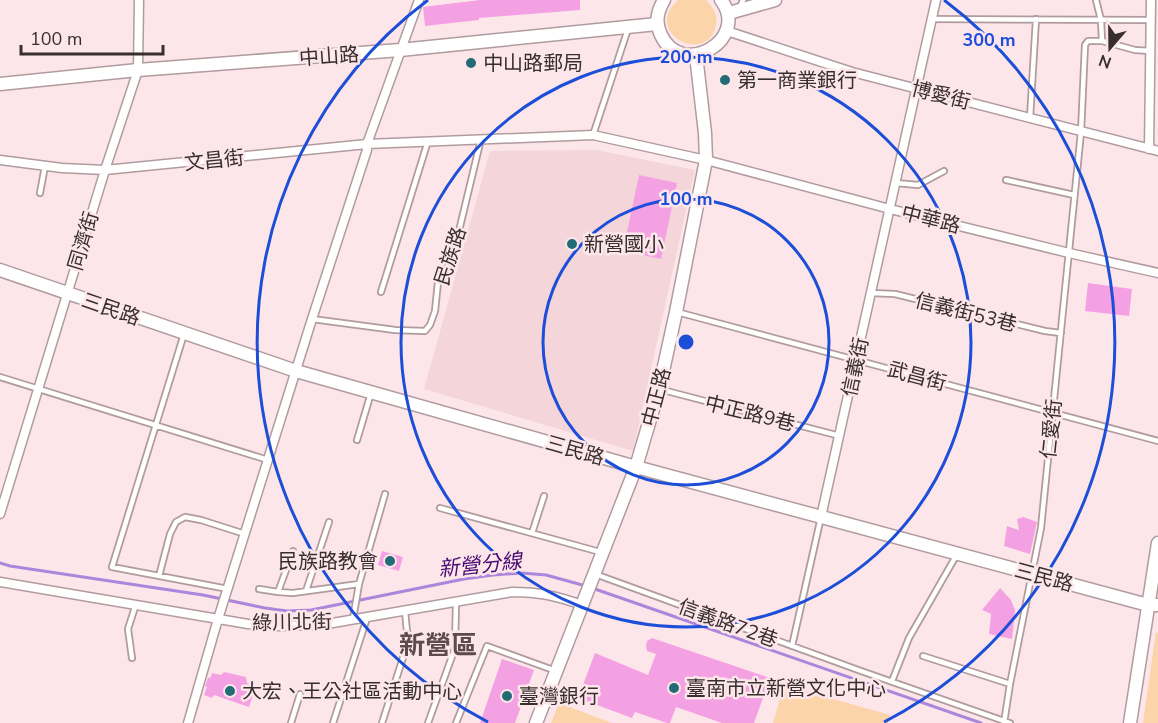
<svg xmlns="http://www.w3.org/2000/svg" width="1158" height="723" font-family="'Nunito Sans','Noto Sans TC',sans-serif">
  <style>
    .built { fill: #f4d6da }
    .green { fill: #fcd4aa }
    .lines { fill: none; stroke-linecap: round; stroke-linejoin: round }
    .stream { stroke: #ac86db; stroke-width: 3 }
    .building { fill: #f4a1e3 }
    .lane-casing { stroke: #b09b9e; stroke-width: 8 }
    .street-casing { stroke: #b09b9e; stroke-width: 11 }
    .secondary-casing { stroke: #b09b9e; stroke-width: 15 }
    .lane { stroke: #fff; stroke-width: 4.5 }
    .street { stroke: #fff; stroke-width: 8 }
    .secondary { stroke: #fff; stroke-width: 12 }
    .ring { fill: none; stroke: #1d4ed8; stroke-width: 3 }
    .poi-dot { fill: #236b77; stroke: #fde6ea; stroke-width: 2 }
    .labels { text-anchor: middle; stroke-width: 5; stroke-linejoin: round; paint-order: stroke }
    .street-label { font-size: 20px; fill: #362e2f; stroke: #fde6ea }
    .poi-label { font-size: 20px; fill: #362e2f; stroke: #fde6ea; text-anchor: start }
    .water-label { font-size: 21px; font-style: italic; fill: #470b73; stroke: #fde6ea }
    .district-label { font-size: 26px; font-weight: bold; fill: #5c4a4d; stroke: #fde6ea }
    .centre { fill: #1d4ed8; stroke: #fde6ea; stroke-width: 3 }
    .ring-label { font-size: 18px; text-anchor: middle; font-weight: bold; fill: #1d4ed8; stroke: #fde6ea; stroke-width: 5; stroke-linejoin: round; paint-order: stroke }
  </style>
  <rect width="100%" height="100%" fill="#fde6ea"/>
  <path class="built" d="M597,150L695,170L633,451L424,389L490,151Z"/>
  <path class="green" d="M678,0H706C713,7 718,15 716,25C708,67 641,33 678,0Z
    M1156,632L1158,633V723H1143Z
    M784,685L890,715L888,723H773Z
    M559,703L612,723H551Z"/>
  <g class="lines">
    <path class="stream" d="M0,563L10,566L203,595L265,608L287,611L311,610L464,579L493,575L522,573L546,575L586,586
      M592,588L981,723"/>
  </g>
  <path class="building" d="M480,0H580V10L479,18V20L425,26L423,7Z
    M639,175L677,183L661,259L623,251Z
    M1088,283L1132,289L1129,316L1085,311Z
    M1023,517L1037,522L1030,554L1004,546L1007,526L1019,530L1017,519Z
    M382,551L403,557L399,571L378,565Z
    M1000,588L1011,600L1015,610L1012,639L989,634L991,614L982,610Z
    M652,638L770,678L754,723H722L676,707L670,723H667L635,712L632,718L578,698L595,653L648,675L656,654L647,651L646,646L647,641Z
    M502,659L534,670L515,723H480Z
    M224,672L246,677L247,683L256,686L249,707L214,695L212,698L204,695L207,687L205,686L208,678L211,677L212,673L221,675Z"/>
  <g class="lines">
    <defs>
      <path id="lane" d="M1096,0L1101,20L1102,41
        M739,9L743,0
        M932,19L1151,20
        M1030,118L1036,19
        M593,135L628,29
        M1006,180L1074,195
        M896,183L918,185L944,171
        M40,193L45,166
        M381,292L428,141
        M871,293L895,294L1045,331L1061,333
        M677,312L1158,441
        M312,319L395,330L425,331L430,325L435,311L438,282L452,260L481,139
        M184,334L112,567L228,589
        M0,377L268,460
        M659,389L840,436
        M357,440L371,393
        M440,508L600,552
        M532,533L544,496
        M595,574L861,671L1010,723
        M159,576L170,534L176,522L185,517L201,520L245,534
        M259,589L278,592L293,593L359,584
        M306,591L329,522
        M278,592L293,551
        M353,619L359,584L385,494
        M792,646L821,517
        M923,656L1010,684
        M132,658L128,629L136,604
        M892,681L909,638L956,556
        M291,723L300,694
        M333,723L367,618
        M382,723L408,642L405,611
        M428,723L455,648L456,602
        M456,723L487,646L556,671
        M1004,723L1010,684L1041,528L1081,132L1085,45L1088,41H1102L1135,50L1150,51"/>
      <path id="street" d="M727,31L852,72L1158,151
        M1149,149L1151,0
        M0,160L62,168L105,170L367,144L593,135L706,160L890,209L1069,253L1158,273
        M0,514L105,170L138,70L139,0
        M821,517L936,0
        M0,582L248,624L276,626L321,625L512,592C539,592 557,596 582,605
        M188,723L218,619L312,319L367,150V144L419,0"/>
      <path id="secondary" d="M664,0C657,12 655,22 661,35C682,80 751,39 721,0
        M729,13L775,0
        M0,84L138,70L400,50L657,24
        M0,270L296,371L636,467L1148,605H1158
        M536,723L636,467L659,389L676,312L706,160L705,133L696,55
        M1130,723L1158,543"/>
    </defs>
    <use href="#lane" class="lane-casing"/>
    <use href="#street" class="street-casing"/>
    <use href="#secondary" class="secondary-casing"/>
    <use href="#lane" class="lane"/>
    <use href="#street" class="street"/>
    <use href="#secondary" class="secondary"/>
  </g>
  <g class="ring">
    <circle cx="686" cy="342" r="143"/>
    <circle cx="686" cy="342" r="285"/>
    <path d="M488 722A428 428 0 0 1 428 0M944 0A428 428 0 0 1 884 722"/>
  </g>
  <g class="poi-dot">
    <circle cx="471" cy="63" r="6"/>
    <circle cx="725" cy="80" r="6"/>
    <circle cx="572" cy="244" r="6"/>
    <circle cx="390" cy="561" r="6"/>
    <circle cx="674" cy="688" r="6"/>
    <circle cx="230" cy="691" r="6"/>
    <circle cx="507" cy="696" r="6"/>
  </g>
  <g class="labels">
    <g class="street-label">
      <text transform="translate(329 56) rotate(-4)" y="7">中山路</text>
      <text transform="translate(941 95) rotate(14)" y="7">博愛街</text>
      <text transform="translate(214 160) rotate(-6)" y="7">文昌街</text>
      <text transform="translate(931 219) rotate(14)" y="7">中華路</text>
      <text transform="translate(83 241) rotate(-73)" y="7">同濟街</text>
      <text transform="translate(450 256) rotate(-72)" y="7">民族路</text>
      <text transform="translate(111 309) rotate(19)" y="7">三民路</text>
      <text transform="translate(966 312) rotate(14)" y="7">信義街53巷</text>
      <text transform="translate(855 367) rotate(-78)" y="7">信義街</text>
      <text transform="translate(917 376) rotate(15)" y="7">武昌街</text>
      <text transform="translate(656 397) rotate(-75)" y="7">中正路</text>
      <text transform="translate(750 413) rotate(14)" y="7">中正路9巷</text>
      <text transform="translate(1051 429) rotate(-84)" y="7">仁愛街</text>
      <text transform="translate(575 450) rotate(16)" y="7">三民路</text>
      <text transform="translate(1044 577) rotate(15)" y="7">三民路</text>
      <text transform="translate(292 622) rotate(-1)" y="7">綠川北街</text>
      <text transform="translate(728 623) rotate(20)" y="7">信義路72巷</text>
    </g>
    <g class="poi-label">
      <text x="483" y="70">中山路郵局</text>
      <text x="737" y="87">第一商業銀行</text>
      <text x="584" y="251">新營國小</text>
      <text x="378" y="568" text-anchor="end">民族路教會</text>
      <text x="686" y="695">臺南市立新營文化中心</text>
      <text x="242" y="698">大宏、王公社區活動中心</text>
      <text x="519" y="703">臺灣銀行</text>
    </g>
    <g class="water-label">
      <text transform="translate(480 565) rotate(-6)" y="7">新營分線</text>
    </g>
    <g class="district-label">
      <text x="438" y="654">新營區</text>
    </g>
  </g>
  <circle cx="686" cy="342" r="9" class="centre"/>
  <g class="ring-label">
    <text x="989" y="46">300 m</text>
    <text x="686" y="63">200 m</text>
    <text x="686" y="205">100 m</text>
  </g>
  <g transform="translate(1110 48) rotate(200)" stroke="#fde6ea" stroke-width="4.5" paint-order="stroke">
  <path d="M0-4.5L10 22L0 15L-10 22Z" fill="#362e2f"/>
  <text y="-9" font-size="16" font-weight="bold" text-anchor="middle" fill="#362e2f">N</text>
  </g>
  <path d="M21 45v9h142v-9" fill="none" stroke="#362e2f" stroke-width="3"/>
  <text x="30" y="45" font-size="18" fill="#362e2f" stroke="#fde6ea" stroke-width="4.5" paint-order="stroke">100 m</text>
</svg>
